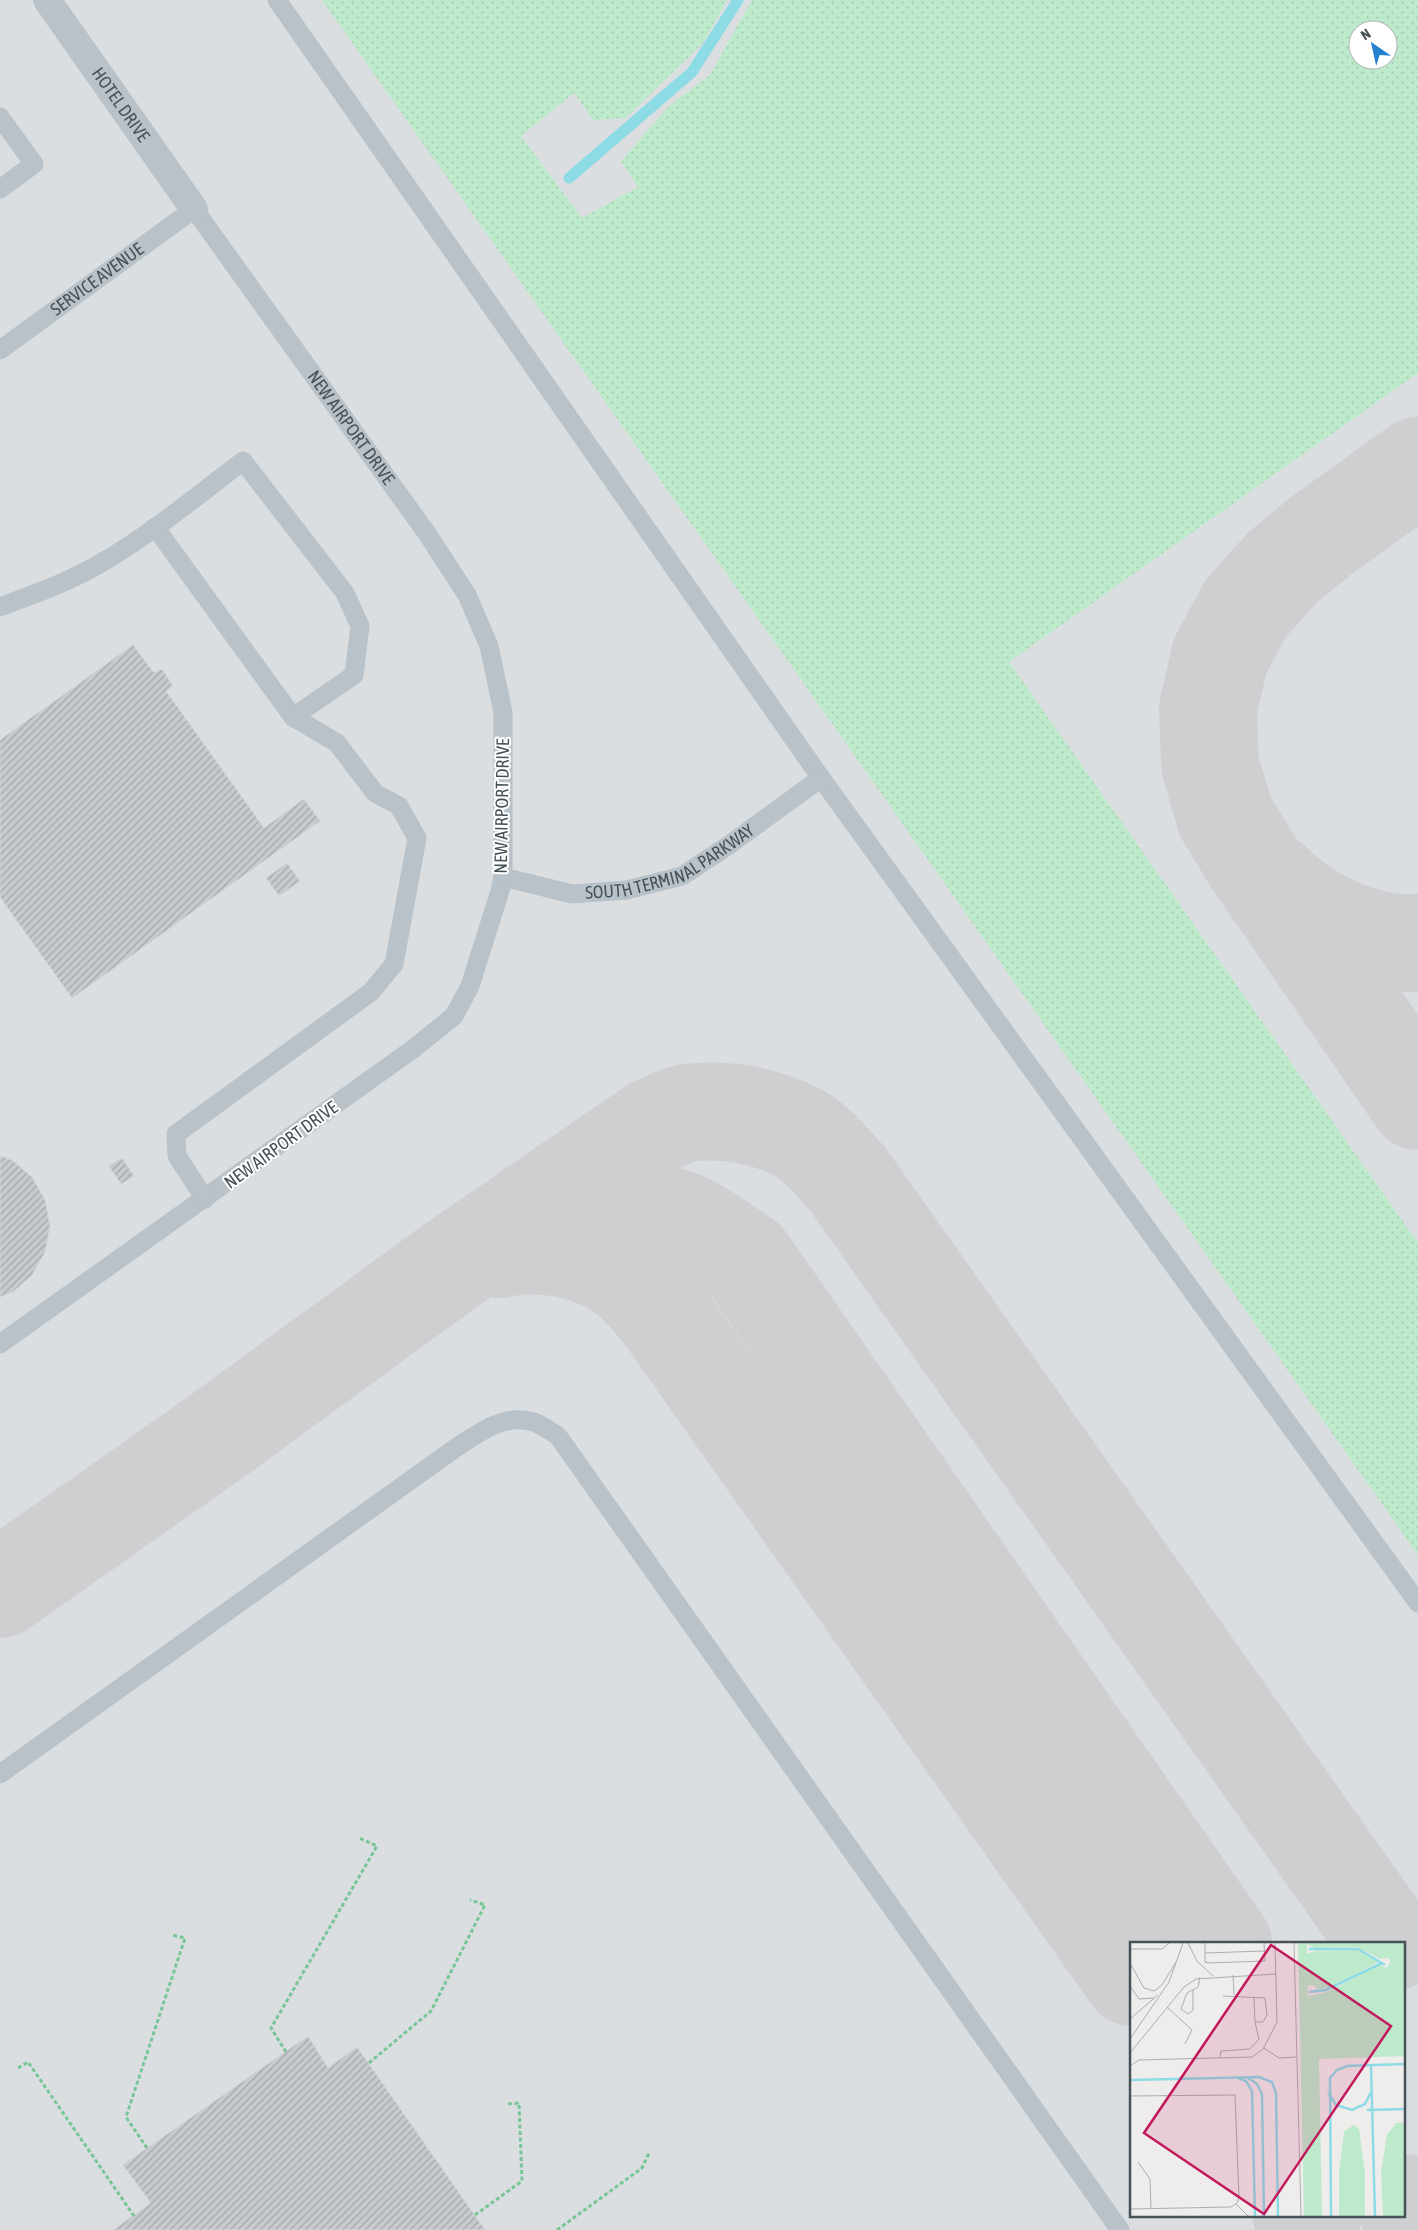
<svg xmlns="http://www.w3.org/2000/svg" width="1418" height="2230" font-family="'Asap Condensed',sans-serif">
  <style>
    .airport { fill: #dbdee1; fill-rule: evenodd }
    .grass { fill: url(#grass-dots); fill-rule: evenodd }
    .lines { fill: none; stroke-linecap: round; stroke-linejoin: round }
    .stream { stroke: #8ddbe4; stroke-width: 11 }
    .taxiway { stroke: #cfcfd1; stroke-width: 98 }
    .building { fill: url(#building-hatch); stroke: #d1d3d8 }
    .path { stroke: #77c697; stroke-width: 3; stroke-dasharray: 4 2.5; stroke-linecap: butt }
    .lane { stroke: #b8c2c8; stroke-width: 19 }
    .street { stroke: #b8c2c8; stroke-width: 28 }
    .labels { text-anchor: middle; stroke-width: 4; stroke-linejoin: round; paint-order: stroke }
    .street-label { font-size: 18px; fill: #465158; stroke: #fff }
    .inset-river { fill: none; stroke: #8ddbe4; stroke-width: 2.5 }
    .inset-road { fill: none; stroke: #abaeb1; stroke-width: 1 }
    .view { fill: #c2185b; fill-opacity: 0.15; stroke: #c2185b; stroke-width: 2.5 }
    .inset-edge { fill: none; stroke: #465158; stroke-width: 2.5 }
  </style>
  <defs>
    <pattern id="grass-dots" width="8" height="8" patternUnits="userSpaceOnUse" patternTransform="scale(1.25)"><rect width="8" height="8" fill="#bdeaca"/><path d="M2 2h.1M6 6h.1" fill="none" stroke="#a4cab0" stroke-width="1.8" stroke-linecap="round"/></pattern>
    <pattern id="building-hatch" width="6" height="6" patternUnits="userSpaceOnUse" patternTransform="scale(1.25)"><rect width="6" height="6" fill="#c7cacf"/><path d="M-1 1l2-2M0 6l6-6M5 7l2-2" fill="none" stroke="#a3a6ab"/></pattern>
  </defs>
  <rect width="100%" height="100%" fill="#efecec"/>
  <path class="airport" d="M0,0H1418V2230H0ZM1358,30H1388V60H1358ZM1132,1944H1404V2216H1132Z"/>
  <path class="grass" d="M322,0H727L703,43L626,118L593,120L574,93L521,136L582,218L638,187L621,161L669,106L710,75L752,0H1418V373L1009,662L1418,1243V1555ZM1358,30H1388V60H1358Z"/>
  <g class="lines">
    <path class="stream" d="M569,178L692,72L738,0"/>
    <path class="taxiway" d="M1418,466L1322,535L1282,568L1246,608L1220,656L1208,709L1210,764L1225,816L1253,862L1418,1101
      M1272,882C1309,920 1366,945 1418,943
      M532,1209C578,1208 646,1202 688,1223C708,1233 727,1247 746,1260L1223,1944
      M500,1249C540,1239 592,1250 625,1274C655,1297 680,1339 702,1369L1132,1977
      M0,1589L220,1434L450,1266L654,1126C664,1122 676,1115 687,1113C724,1108 765,1115 799,1133C818,1144 832,1162 847,1178L1389,1944
      M1404,2203L1418,2223
      M1302,2216L1311,2230"/>
  </g>
  <path class="building" d="M133,645L154,673L162,669L173,686L166,691L264,828L304,799L320,821L72,998L0,897V740Z
    M287,863L300,881L279,896L266,878Z
    M0,1156L12,1160L32,1177L45,1200L50,1226L45,1252L32,1275L13,1292L0,1297Z
    M122,1158L134,1176L121,1184L109,1166Z
    M308,2036L328,2068L357,2047L485,2230H113L151,2203L123,2165Z"/>
  <g class="lines">
    <path class="path" d="M286,2052L271,2028L377,1846L359,1838
      M369,2063L431,2011L485,1905L470,1900
      M18,2068L28,2062L134,2216
      M147,2148L126,2117L185,1938L172,1935
      M475,2215L522,2181L519,2103L508,2104
      M557,2230L642,2168L649,2153"/>
    <g class="lane">
      <path d="M277,0L821,778L1418,1603"/>
      <path d="M0,117L34,164L0,189"/>
      <path id="s1" d="M0,350L194,209L428,535L467,595L489,646L503,712V877L500,891L470,986L454,1016L413,1049L0,1344"/>
      <path d="M155,527L293,717"/>
      <path d="M0,607C34,594 69,582 101,563C151,534 197,496 243,461L345,593L360,626L354,675L293,717L337,743L375,793L399,806L417,838L394,964L371,992L176,1134L177,1156L205,1199"/>
      <path id="s2" d="M503,877L572,894L627,890L682,876L729,845L821,778"/>
      <path d="M0,1774L457,1447C480,1432 505,1413 534,1422C542,1425 550,1431 558,1436L1120,2230"/>
    </g>
    <path class="street" id="s3" d="M47,0L194,209"/>
  </g>
  <g class="labels">
    <g class="street-label">
      <text dy="6" stroke="none"><textPath href="#s3" startOffset="128">HOTEL DRIVE</textPath></text>
      <text dy="6" stroke="none"><textPath href="#s1" startOffset="120">SERVICE AVENUE</textPath></text>
      <text dy="6" stroke="none"><textPath href="#s1" startOffset="509">NEW AIRPORT DRIVE</textPath></text>
      <text transform="translate(502 806) rotate(-89)" y="6">NEW AIRPORT DRIVE</text>
      <text dy="6" stroke="none"><textPath href="#s2" startOffset="176">SOUTH TERMINAL PARKWAY</textPath></text>
      <text transform="translate(281 1145) rotate(-36)" y="6">NEW AIRPORT DRIVE</text>
    </g>
  </g>
  <g transform="translate(1130 1942)">
    <rect width="275" height="275" fill="#efecec"/>
    <path d="M168,1H275V114L189,117L192,274H174ZM177,2L184,6L227,5L250,17L259,16L260,21L256,26L250,23L197,50L178,54V44L184,43L187,48L198,46L249,20L227,8L185,9L177,12ZM266,181H275V274H253L251,230L257,193ZM224,183L229,187L235,231V274H209V232L214,189Z" fill="#bdeaca" fill-rule="evenodd"/>
    <path class="inset-river" d="M179,7H228L255,23M179,50L196,48L252,21M241,123L245,274M117,135L127,142L132,152L134,274M108,136L116,139L122,149L125,274M0,138L129,135L142,140L146,151L148,274M198,150L206,163L222,168L235,162L241,150M237,168L275,167M201,274L200,136L207,128L217,124L275,122"/>
    <path class="inset-road" d="M58,1L67,19L83,34M75,1V20L78,21L135,19L134,1M164,1L171,274M0,7H32L39,1M75,11L134,9M0,21L14,46L24,49L32,43L46,20M103,33L104,53M0,44L9,57L24,56M63,48V68L58,72L51,67L57,51L68,45L70,35M124,56L125,80M37,65L62,88L55,102M0,77L28,53M0,97L39,40L53,1M134,106L149,116L166,115M0,111L54,45L66,37L146,32M90,116L91,109L120,107L129,97L125,80H133L137,73L135,56L93,54M0,124L9,118L122,115L133,107L147,80L145,1M0,154L105,153L109,256L107,261L101,265L0,267M8,220L20,237L21,266M106,262L118,274"/>
    <path class="view" d="M141,3L261,84L134,272L14,191Z"/>
    <rect width="275" height="275" class="inset-edge"/>
  </g>
  <g transform="translate(1373 45) rotate(326)"><circle r="24" fill="#ffffff" stroke="#b5b9bc"/>
  <path d="M0-4L9 19L0 12L-9 19Z" fill="#2681cf"/>
  <text y="-8" font-size="14" font-weight="bold" text-anchor="middle" fill="#465158">N</text>
  </g>
</svg>
